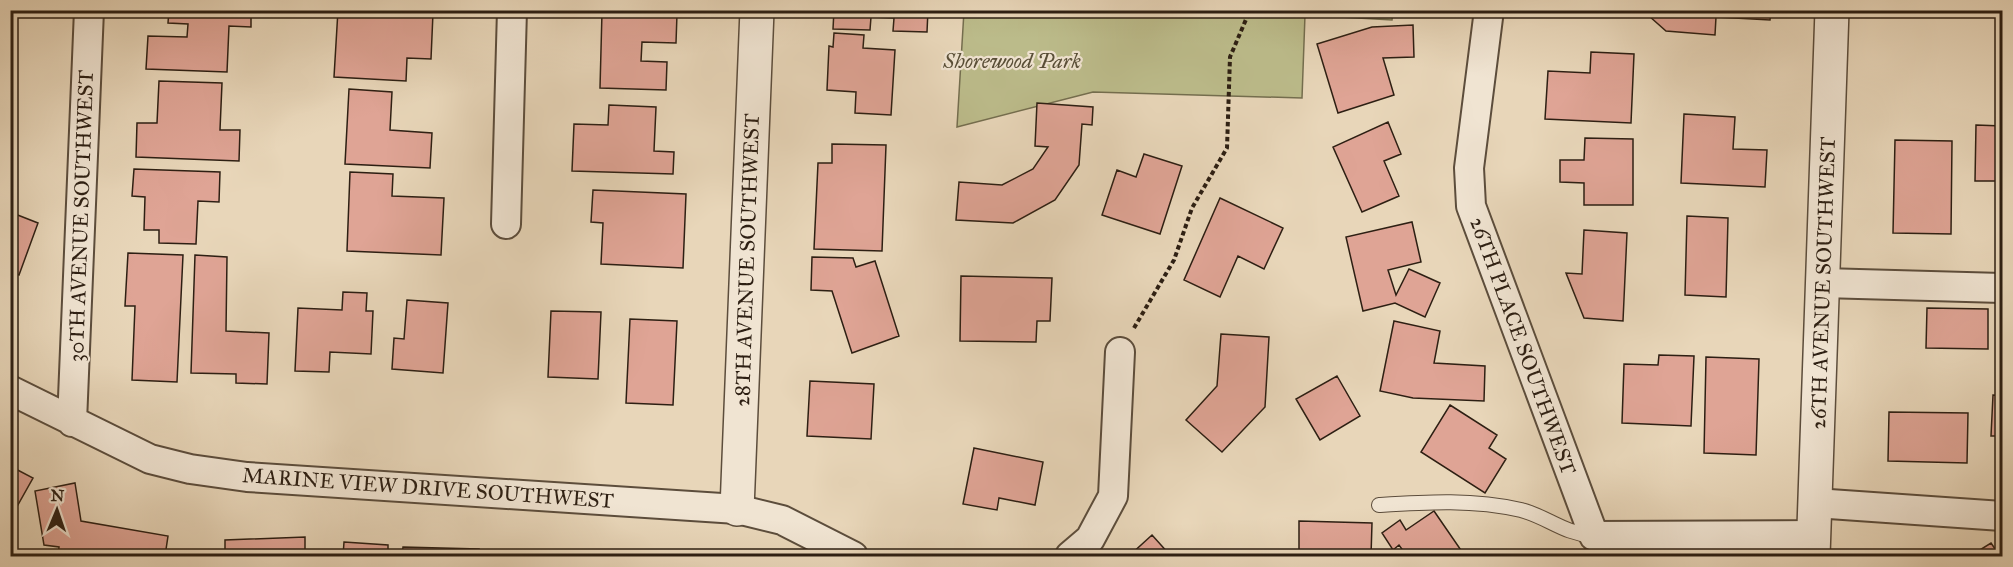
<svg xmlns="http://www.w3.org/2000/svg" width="2013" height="567" font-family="'IM FELL Great Primer',serif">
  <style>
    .green { fill: #bcbc8b; stroke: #746e4f; stroke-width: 1.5 }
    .building { fill: #dfa495; stroke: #2d1f13; stroke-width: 1.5 }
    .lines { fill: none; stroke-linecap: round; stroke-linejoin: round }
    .service-casing { stroke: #5c4d3c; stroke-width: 16 }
    .minor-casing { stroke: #5c4d3c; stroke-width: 32 }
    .tertiary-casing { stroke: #5c4d3c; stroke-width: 36 }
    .path { stroke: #2d1f13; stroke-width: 4; stroke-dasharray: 4.5 3; stroke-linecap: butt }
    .service { stroke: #f0e4d2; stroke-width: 14 }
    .minor { stroke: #f0e4d2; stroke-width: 28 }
    .tertiary { stroke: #f0e4d2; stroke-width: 33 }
    .labels { text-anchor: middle; stroke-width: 4.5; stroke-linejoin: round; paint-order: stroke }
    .park-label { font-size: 21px; font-style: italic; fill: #584e37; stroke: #f0e4d2 }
    .street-label { font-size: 21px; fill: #2d1f13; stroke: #f0e4d2 }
  </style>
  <rect width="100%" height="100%" fill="#e8d6b9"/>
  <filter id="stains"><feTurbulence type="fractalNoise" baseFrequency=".00333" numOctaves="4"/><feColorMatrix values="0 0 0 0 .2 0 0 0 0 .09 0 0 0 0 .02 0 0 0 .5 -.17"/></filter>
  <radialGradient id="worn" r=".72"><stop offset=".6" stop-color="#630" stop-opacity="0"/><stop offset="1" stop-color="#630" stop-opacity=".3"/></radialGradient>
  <path class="green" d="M964,11H1393L1392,20L1305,15L1302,98L1093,92L957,127Z"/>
  <path class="building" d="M169,10H251V27L229,26L227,72L146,69L148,36L187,37L188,24L168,23Z
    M338,10L433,13L431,59L407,58L406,81L334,77Z
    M834,10H928L927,32L893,31L894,18L871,17L870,30L833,29Z
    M1649,10H1771L1770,20L1716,17L1715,35L1666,31L1649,16Z
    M602,12L677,14L676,43L642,42L641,61L667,62L666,90L600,88Z
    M1413,25L1414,57L1383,58L1394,95L1338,113L1317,44L1372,27Z
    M834,33L864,35L863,48L895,50L891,115L855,113L856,92L827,90L829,46L833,47Z
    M1591,52L1634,54L1631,123L1545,119L1548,71L1590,73Z
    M159,81L222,83L220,130H240L239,161L136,157L137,123H157Z
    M349,89L392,92L390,130L432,133L430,168L345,164Z
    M1037,103L1093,107L1092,125L1082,124L1079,165L1055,200L1013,223L956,220L959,182L1002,185L1033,169L1048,147L1035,146Z
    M609,105L656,107L654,151L674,152L673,174L572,171L574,124L608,125Z
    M1684,114L1735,117L1733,149L1767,150L1765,187L1681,183Z
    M1388,122L1401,154L1384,161L1399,196L1362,212L1333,147Z
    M1976,125L2002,126V197H1999V181H1975Z
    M1585,138L1633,139V205H1584V183L1560,182V160H1584Z
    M1895,140L1952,141L1951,234L1893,233Z
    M832,144L886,145L882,251L814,249L818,163H832Z
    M1144,154L1182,166L1160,234L1102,215L1117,170L1136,177Z
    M134,169L220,172L219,202L198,201L196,244L159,243V230H144L145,197L132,196Z
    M350,172L393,174L392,196L444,198L441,255L347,251Z
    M593,190L686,194L683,268L601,264L603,223L591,222Z
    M1220,198L1283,228L1264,269L1238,256L1220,297L1184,280Z
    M10,212L38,223L19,275L10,271Z
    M1687,216L1728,218L1726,297L1685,295Z
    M1412,222L1421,262L1388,270L1396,295L1409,269L1440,283L1425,317L1395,303L1363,311L1346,237Z
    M1584,230L1627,233L1623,321L1584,318L1566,273L1582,274Z
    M128,253L183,255L177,382L132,380L135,306H125Z
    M195,255L227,257L226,331L269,333L267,384L236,383V374L191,373Z
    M812,257L853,258L856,267L875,261L899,336L852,353L832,291L811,290Z
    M961,276L1052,278L1050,321H1037L1036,342L960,341Z
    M343,292L367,293L366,311H373L371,354L330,352L329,372L295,371L298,308L342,310Z
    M407,300L448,303L443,373L392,369L394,338L404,339Z
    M1927,308L1988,309V349L1926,348Z
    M551,311L601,312L598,379L548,377Z
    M630,319L677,321L673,405L626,403Z
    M1394,321L1440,331L1434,363L1485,366L1484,401L1413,398L1380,391Z
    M1221,334L1269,337L1265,407L1222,452L1186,420L1217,386Z
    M1659,355L1694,356L1691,426L1622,423L1624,364L1658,365Z
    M1706,357L1759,359L1756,455L1704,453Z
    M1337,376L1360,416L1320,440L1296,399Z
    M810,381L874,384L871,439L807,436Z
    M1993,395L2002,396V465H1999L2001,436H1991Z
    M1450,405L1497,435L1489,448L1506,459L1485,493L1421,452Z
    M1889,412L1968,413L1967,463L1888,461Z
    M974,448L1043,462L1035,505L999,498L997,510L963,504Z
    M10,466L33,478L10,519Z
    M75,483L81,521L168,536L165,556H58L59,547L44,545L35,491Z
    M1434,511L1465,556H1407L1399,545L1393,550L1382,533L1400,520L1406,530Z
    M1299,521L1372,523L1371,556H1299Z
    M1152,535L1170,555L1129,556Z
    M305,537V556H225V540Z
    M344,542L388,545V556H343Z
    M1991,543L2000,556H1970Z
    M403,547L479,549V556H402Z
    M500,551L534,552V556H499Z
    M589,551L623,556H588Z
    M547,553L574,554V556H547Z"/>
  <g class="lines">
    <defs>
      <path id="service" d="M1379,505C1427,502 1473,499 1521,510C1548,517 1562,533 1594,536"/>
      <path id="minor" d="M1489,10L1469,168L1471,206L1594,536L1814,535
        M506,224L512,10
        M1823,283L2002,288
        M10,390L150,459L190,469L247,477L737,509L782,520L853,556
        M72,422L89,10
        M1815,503L2002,516
        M1070,556L1090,539L1113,496L1120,352"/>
      <path id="tertiary" d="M737,509L757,10
        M1813,556L1832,10"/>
    </defs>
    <use href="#service" class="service-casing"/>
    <use href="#minor" class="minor-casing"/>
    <use href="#tertiary" class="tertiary-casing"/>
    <path class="path" d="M1134,328L1174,260L1192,208L1227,148L1230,57L1250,10"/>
    <use href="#service" class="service"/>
    <use href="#minor" class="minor"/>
    <use href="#tertiary" class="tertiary"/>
  </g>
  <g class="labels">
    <g class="park-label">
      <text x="1012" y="68">Shorewood Park</text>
    </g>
    <g class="street-label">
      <text transform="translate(81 216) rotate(-88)" y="7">30TH AVENUE SOUTHWEST</text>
      <text transform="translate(747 260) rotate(-88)" y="7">28TH AVENUE SOUTHWEST</text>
      <text transform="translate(1823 283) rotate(-88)" y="7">26TH AVENUE SOUTHWEST</text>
      <text transform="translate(1523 346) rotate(70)" y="7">26TH PLACE SOUTHWEST</text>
      <text transform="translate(428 488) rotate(4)" y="7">MARINE VIEW DRIVE SOUTHWEST</text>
    </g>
  </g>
  <rect width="2013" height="567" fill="none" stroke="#e8d6b9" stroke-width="36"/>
  <rect x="12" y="12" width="1989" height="543" fill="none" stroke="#2d1f13" stroke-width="3"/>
  <rect x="18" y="18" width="1977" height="531" fill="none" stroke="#2d1f13" stroke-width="1.5"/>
  <g transform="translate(57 510) rotate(2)" stroke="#f0e4d2" stroke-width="4.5" paint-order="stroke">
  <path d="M0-4.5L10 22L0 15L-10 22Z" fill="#2d1f13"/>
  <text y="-9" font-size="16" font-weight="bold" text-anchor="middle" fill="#2d1f13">N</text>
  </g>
  <rect width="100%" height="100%" filter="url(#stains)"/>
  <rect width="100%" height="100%" fill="url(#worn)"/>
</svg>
